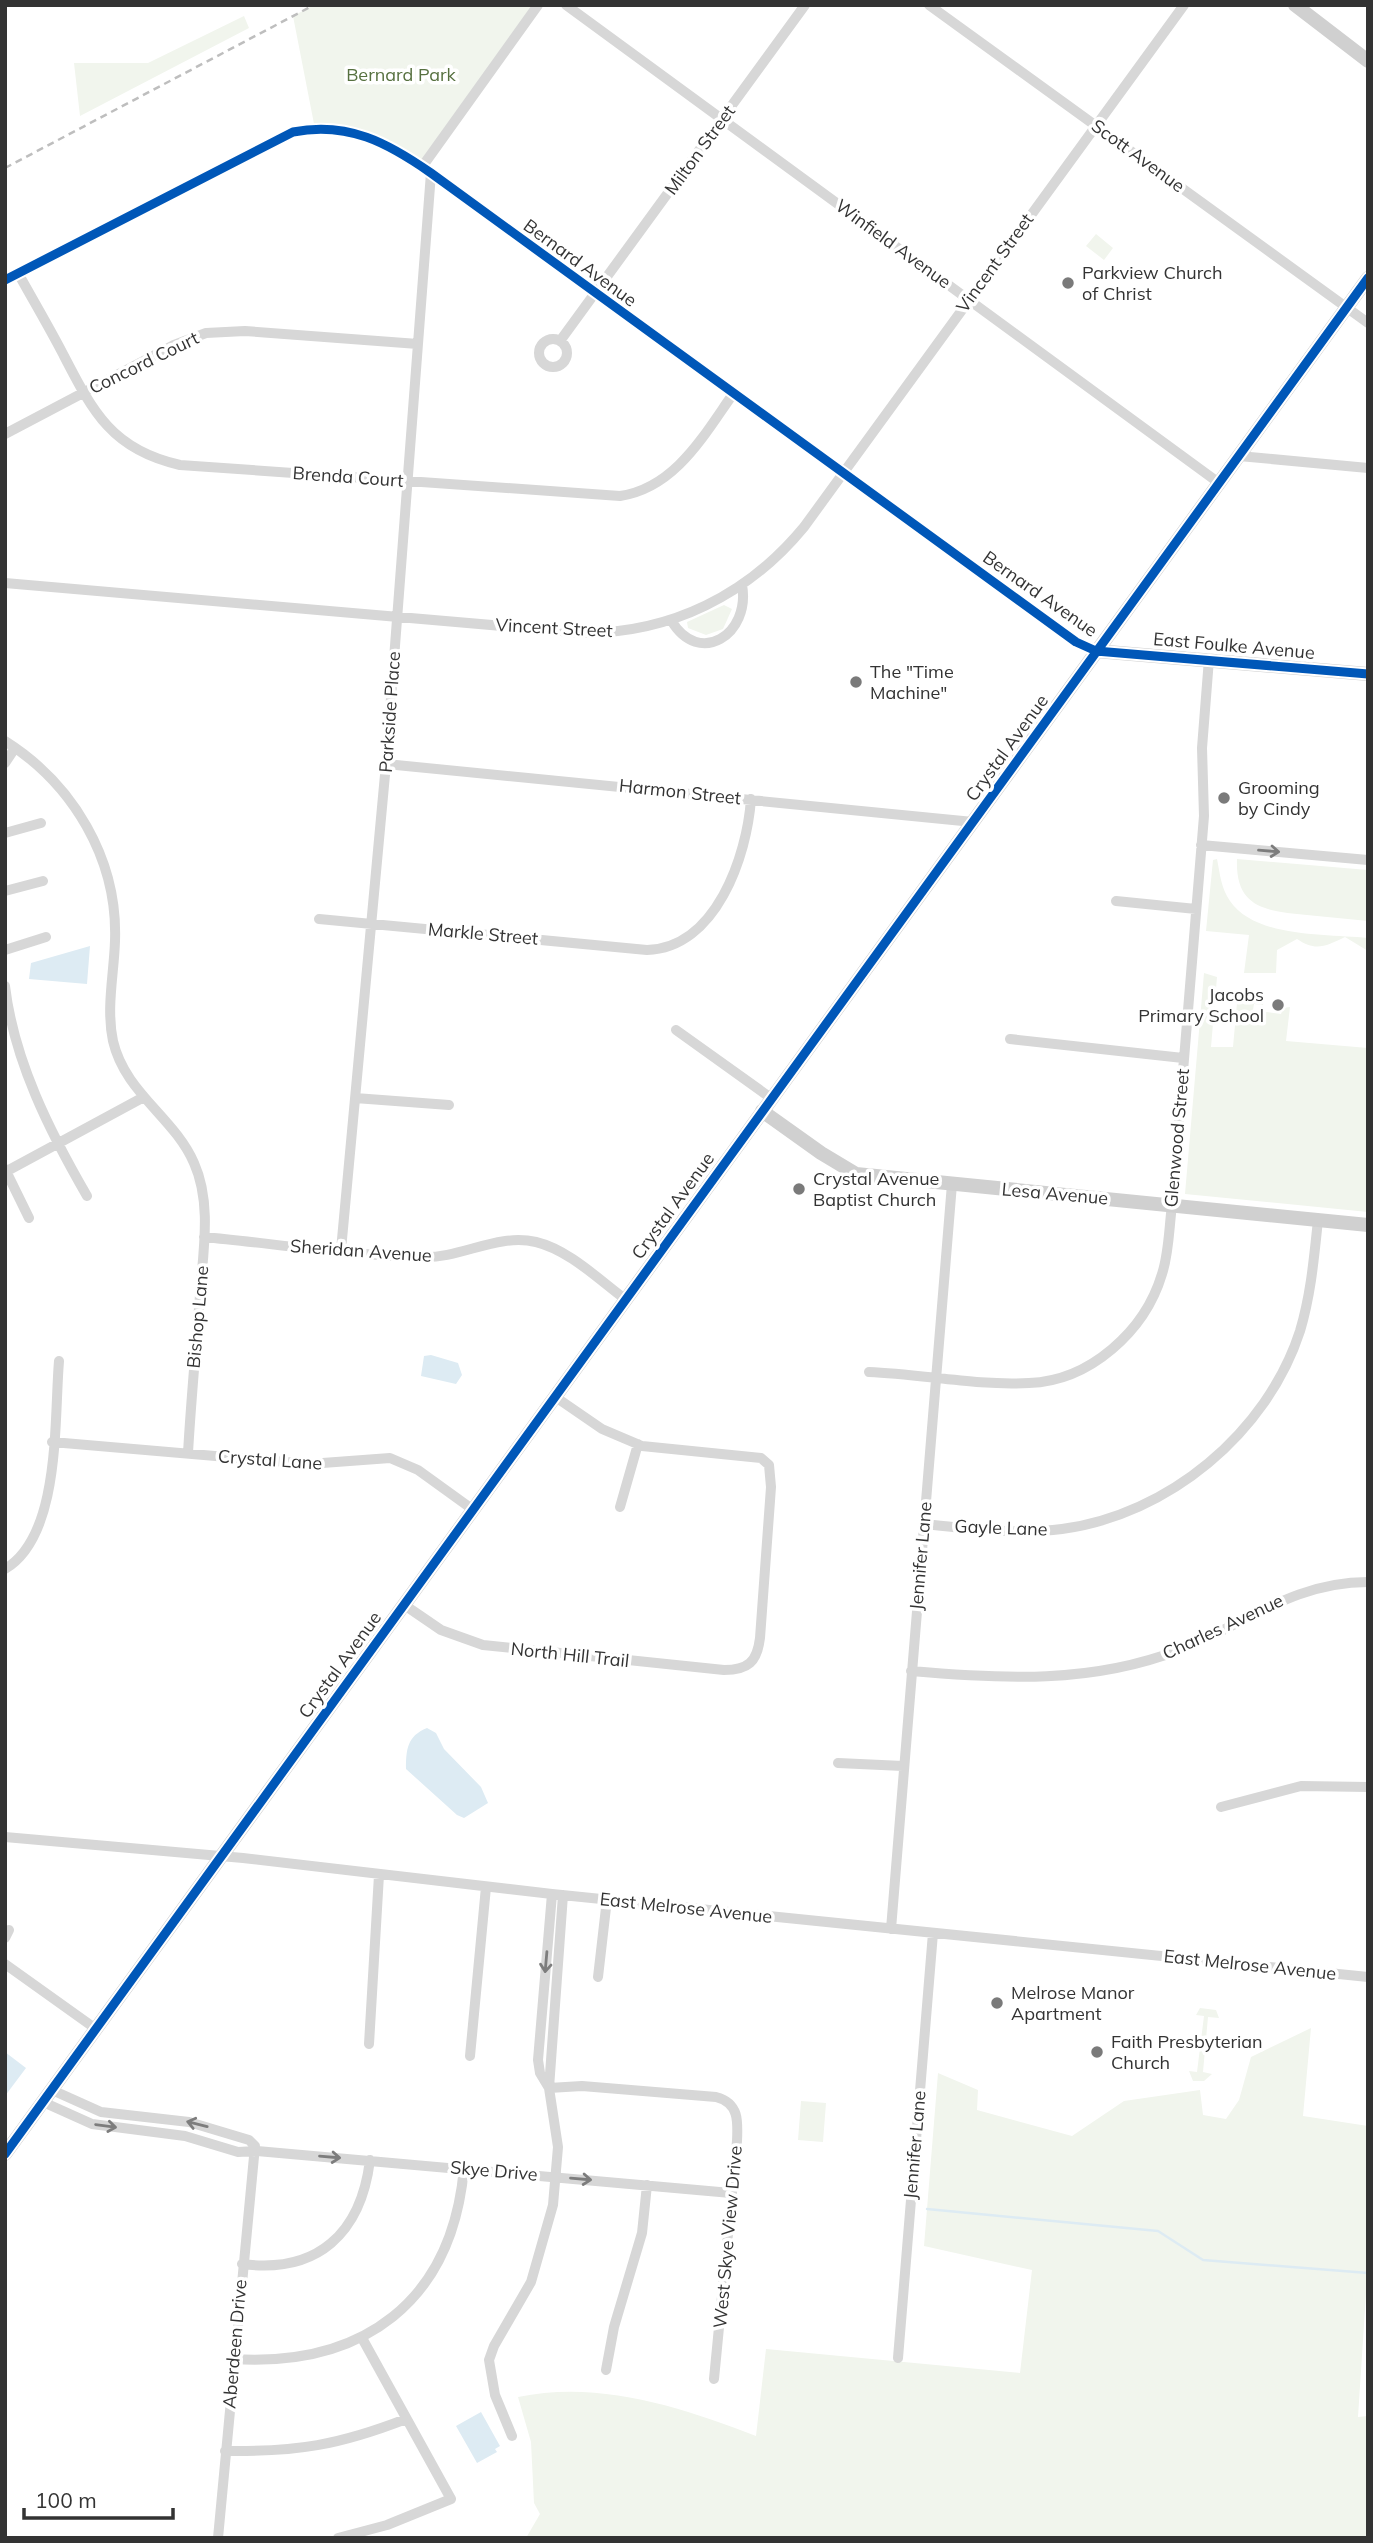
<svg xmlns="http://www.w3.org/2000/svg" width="1373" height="2543" font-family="Mulish,sans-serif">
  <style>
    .green { fill: #f1f5ed }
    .water { fill: #ddebf3 }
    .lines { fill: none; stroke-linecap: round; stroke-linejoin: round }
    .stream { stroke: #ddebf3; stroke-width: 2.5 }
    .street { stroke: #d7d7d7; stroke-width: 10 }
    .secondary { stroke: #d0d0d0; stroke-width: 14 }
    .rail { stroke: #bebebe; stroke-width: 2.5; stroke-dasharray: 7 5; stroke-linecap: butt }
    .cycleway-casing { stroke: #fff; stroke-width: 13 }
    .cycleway { stroke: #0057b8; stroke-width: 9 }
    .oneway { stroke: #7d7d7d }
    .poi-dot { fill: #7a7a7a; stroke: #fff; stroke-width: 2.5 }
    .labels { text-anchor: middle; stroke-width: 7; stroke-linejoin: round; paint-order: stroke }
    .park-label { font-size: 18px; fill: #56703f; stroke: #fff }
    .street-label { font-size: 18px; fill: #333; stroke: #fff }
    .poi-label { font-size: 18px; fill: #333; stroke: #fff; text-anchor: start }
  </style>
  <rect width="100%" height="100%" fill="#fff"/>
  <path class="green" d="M314,5H538L422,167L392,146L315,129L293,16Z
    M244,16L249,28L80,116L74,63H148Z
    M1096,234L1113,248L1104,260L1086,246Z
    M724,605L732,609L723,629L706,635L688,628L687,622Z
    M1217,859C1220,874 1221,888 1230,901C1255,938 1327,934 1368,938V951L1345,937C1326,946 1316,952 1297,939L1277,950L1276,973H1244L1249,935L1206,931L1213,860Z
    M1237,859L1368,870V921C1348,919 1327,917 1307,915C1267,911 1235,909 1237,859Z
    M1204,973L1217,977L1211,1047H1233L1238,992L1265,995L1263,1005L1254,1004L1253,1010L1281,1014L1283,1008L1290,1007L1286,1041L1368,1048V1212L1185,1194Z
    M1200,2008L1216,2010L1219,2018L1208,2017L1203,2072L1212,2074L1204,2081H1193L1189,2071L1197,2072L1204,2016L1196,2015Z
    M1311,2028L1303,2116L1368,2126V2263L1358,2417L1368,2416V2538H526L540,2514L534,2503L531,2442L518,2397C599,2380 681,2407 756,2436L766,2349L1020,2373L1032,2270L924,2246L938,2073L978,2090L977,2110L1072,2136L1124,2101L1200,2090L1203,2115L1226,2119L1239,2100L1251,2057Z
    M801,2101L826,2103L823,2142L798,2140Z"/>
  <path class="water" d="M90,946L87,984L29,979L31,963Z
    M431,1355L458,1363L462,1375L456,1384L421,1376L424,1356Z
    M427,1728L436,1733L444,1749L481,1787L488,1803L464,1818L457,1815L406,1769C406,1750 407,1736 427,1728Z
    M5,2052L26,2068L5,2096Z
    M481,2412L500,2446L495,2449L497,2452L477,2463L456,2426Z"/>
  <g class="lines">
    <path class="stream" d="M927,2209L1158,2231L1203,2260L1368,2273"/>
    <path class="street" d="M566,5L1219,483
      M929,5L1368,323
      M422,167L538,5
      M18,273C33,300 49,327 63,354C93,412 112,450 180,465L620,496C675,488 704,435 733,394
      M5,280L293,132C343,122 381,139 422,167L1076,642L1096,651
      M539 353a14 14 0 1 1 28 0a14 14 0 1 1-28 0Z
      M560,341L805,5
      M5,434L174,345L206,333L245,331L418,344
      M1239,456L1368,468
      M5,583L584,633C671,633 748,595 804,527L1184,5
      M671,620C699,668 751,634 742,585
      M5,741C73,784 118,859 115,941C114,974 106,1008 113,1041C125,1093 174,1117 194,1163C212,1203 203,1252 200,1295C196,1348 191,1400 188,1453
      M5,763L15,748
      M386,764L973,822
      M5,833L41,823
      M1201,845L1368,860
      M5,891L43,881
      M1116,901L1196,909
      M319,919L647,950C716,948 747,856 751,799
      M5,950L46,937
      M5,986C14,1061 50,1132 87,1196
      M676,1030L771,1098
      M1010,1039L1183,1058
      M355,1098L449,1105
      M5,1169L29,1218
      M7,1171L142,1098
      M204,1237C276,1244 349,1255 421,1257C461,1259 496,1233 536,1242C569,1250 598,1279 625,1299
      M341,1250L386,764L431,173
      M869,1372C922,1374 976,1386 1029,1383C1090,1381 1145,1331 1162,1274C1169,1253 1169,1228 1172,1205L1204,816L1202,748L1209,659
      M52,1442L309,1464L390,1458L418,1470L472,1509
      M620,1507L638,1444
      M923,1524C969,1528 1016,1535 1062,1529C1168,1515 1267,1433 1300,1331C1311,1294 1314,1258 1318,1220
      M5,1569C61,1536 54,1420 59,1361
      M403,1604L441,1630L483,1645L724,1670C748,1670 757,1662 760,1638L771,1487L769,1465L761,1458L642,1446L602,1429L554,1396
      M911,1671C1003,1679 1091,1684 1179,1650C1246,1624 1293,1582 1368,1582
      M838,1763L903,1766
      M1221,1807L1301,1786L1368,1787
      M5,1837L243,1858L552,1894L1368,1977
      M891,1929L952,1184
      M5,1938L9,1930
      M5,1964L96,2029
      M598,1977L607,1899
      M369,2044L379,1875
      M470,2056L486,1887
      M549,2088L582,2086L716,2097C739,2103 738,2121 737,2141L714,2379
      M549,2088L540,2073L538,2060L552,1894
      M52,2090L101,2112L189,2122L249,2140L255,2146L218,2538
      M43,2102L92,2124L185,2136L238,2152L257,2151L731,2193
      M242,2264C318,2274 361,2233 370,2160
      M898,2358L933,1933
      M233,2359C363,2367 452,2302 464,2168
      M606,2370L614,2327L642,2233L647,2185
      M512,2436L495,2395L489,2360L494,2346L531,2282L553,2205L558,2147L549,2088L563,1895
      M225,2451C297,2452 339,2445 406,2419
      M338,2538L387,2525L451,2499L362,2338"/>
    <path class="secondary" d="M1295,5L1368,61
      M1096,651L1368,674
      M762,1111L821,1153L856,1174L1368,1225
      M5,2154L1368,278"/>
    <path class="rail" d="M5,168L314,5"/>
    <defs>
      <path id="cycleway" d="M5,280L293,132C348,121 388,143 431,173L1076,642L1096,651L1368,674
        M5,2154L1368,278"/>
    </defs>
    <use href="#cycleway" class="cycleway-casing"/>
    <use href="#cycleway" class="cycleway"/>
  </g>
  <defs><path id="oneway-shaft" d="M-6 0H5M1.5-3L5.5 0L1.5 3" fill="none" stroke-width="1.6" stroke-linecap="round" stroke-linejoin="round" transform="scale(1.75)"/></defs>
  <g class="oneway">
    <use href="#oneway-shaft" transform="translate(1269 851) rotate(5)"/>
    <use href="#oneway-shaft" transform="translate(546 1962) rotate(95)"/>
    <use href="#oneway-shaft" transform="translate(197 2124) rotate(-166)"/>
    <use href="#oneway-shaft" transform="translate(106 2126) rotate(8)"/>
    <use href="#oneway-shaft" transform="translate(330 2157) rotate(5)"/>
    <use href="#oneway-shaft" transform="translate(581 2179) rotate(5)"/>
  </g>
  <g class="poi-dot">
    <circle cx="1068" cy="283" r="7"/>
    <circle cx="856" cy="682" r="7"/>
    <circle cx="1224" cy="798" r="7"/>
    <circle cx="1278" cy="1005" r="7"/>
    <circle cx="799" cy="1189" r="7"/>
    <circle cx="997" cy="2003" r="7"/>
    <circle cx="1097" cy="2052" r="7"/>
  </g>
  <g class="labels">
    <g class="park-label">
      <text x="401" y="81">Bernard Park</text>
    </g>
    <g class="street-label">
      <text transform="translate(700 150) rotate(-54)" y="6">Milton Street</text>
      <text transform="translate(1138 156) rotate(36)" y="6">Scott Avenue</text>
      <text transform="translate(893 244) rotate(36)" y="6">Winfield Avenue</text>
      <text transform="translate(580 263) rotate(36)" y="6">Bernard Avenue</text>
      <text transform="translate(995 263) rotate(-54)" y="6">Vincent Street</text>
      <text transform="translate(144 363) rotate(-26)" y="6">Concord Court</text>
      <text transform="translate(348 477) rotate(4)" y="6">Brenda Court</text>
      <text transform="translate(1040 594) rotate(35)" y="6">Bernard Avenue</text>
      <text transform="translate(554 628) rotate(3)" y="6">Vincent Street</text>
      <text transform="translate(1234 646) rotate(5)" y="6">East Foulke Avenue</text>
      <text transform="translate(390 712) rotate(-86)" y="6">Parkside Place</text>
      <text transform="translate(1007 748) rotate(-54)" y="6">Crystal Avenue</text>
      <text transform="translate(680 792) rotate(6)" y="6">Harmon Street</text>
      <text transform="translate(483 934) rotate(5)" y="6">Markle Street</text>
      <text transform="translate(1177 1138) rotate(-85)" y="6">Glenwood Street</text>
      <text transform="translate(1055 1194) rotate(5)" y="6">Lesa Avenue</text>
      <text transform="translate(673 1206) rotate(-54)" y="6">Crystal Avenue</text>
      <text transform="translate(361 1251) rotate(4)" y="6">Sheridan Avenue</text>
      <text transform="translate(198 1317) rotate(-85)" y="6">Bishop Lane</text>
      <text transform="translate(270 1460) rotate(4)" y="6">Crystal Lane</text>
      <text transform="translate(1001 1528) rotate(2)" y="6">Gayle Lane</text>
      <text transform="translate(921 1556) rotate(-85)" y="6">Jennifer Lane</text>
      <text transform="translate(1223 1627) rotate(-25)" y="6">Charles Avenue</text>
      <text transform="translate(570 1655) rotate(6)" y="6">North Hill Trail</text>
      <text transform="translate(340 1665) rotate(-54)" y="6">Crystal Avenue</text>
      <text transform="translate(686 1908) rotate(6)" y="6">East Melrose Avenue</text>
      <text transform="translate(1250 1965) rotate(6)" y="6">East Melrose Avenue</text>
      <text transform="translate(915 2145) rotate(-85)" y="6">Jennifer Lane</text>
      <text transform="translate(494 2171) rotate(5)" y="6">Skye Drive</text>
      <text transform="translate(728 2237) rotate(-85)" y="6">West Skye View Drive</text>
      <text transform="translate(235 2344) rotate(-85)" y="6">Aberdeen Drive</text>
    </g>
    <g class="poi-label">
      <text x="1082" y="279">Parkview Church<tspan x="1082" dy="21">of Christ</tspan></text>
      <text x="870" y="678">The "Time<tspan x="870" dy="21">Machine"</tspan></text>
      <text x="1238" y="794">Grooming<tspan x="1238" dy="21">by Cindy</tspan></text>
      <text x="1264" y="1001" text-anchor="end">Jacobs<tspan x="1264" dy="21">Primary School</tspan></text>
      <text x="813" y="1185">Crystal Avenue<tspan x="813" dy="21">Baptist Church</tspan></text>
      <text x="1011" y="1999">Melrose Manor<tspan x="1011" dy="21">Apartment</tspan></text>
      <text x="1111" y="2048">Faith Presbyterian<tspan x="1111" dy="21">Church</tspan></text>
    </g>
  </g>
  <rect width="1373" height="2543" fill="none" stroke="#333333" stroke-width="14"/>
  <path d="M24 2508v10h149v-10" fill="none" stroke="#333333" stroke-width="3.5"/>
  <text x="35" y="2508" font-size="21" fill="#333333" stroke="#ffffff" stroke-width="5" paint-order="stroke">100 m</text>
</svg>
